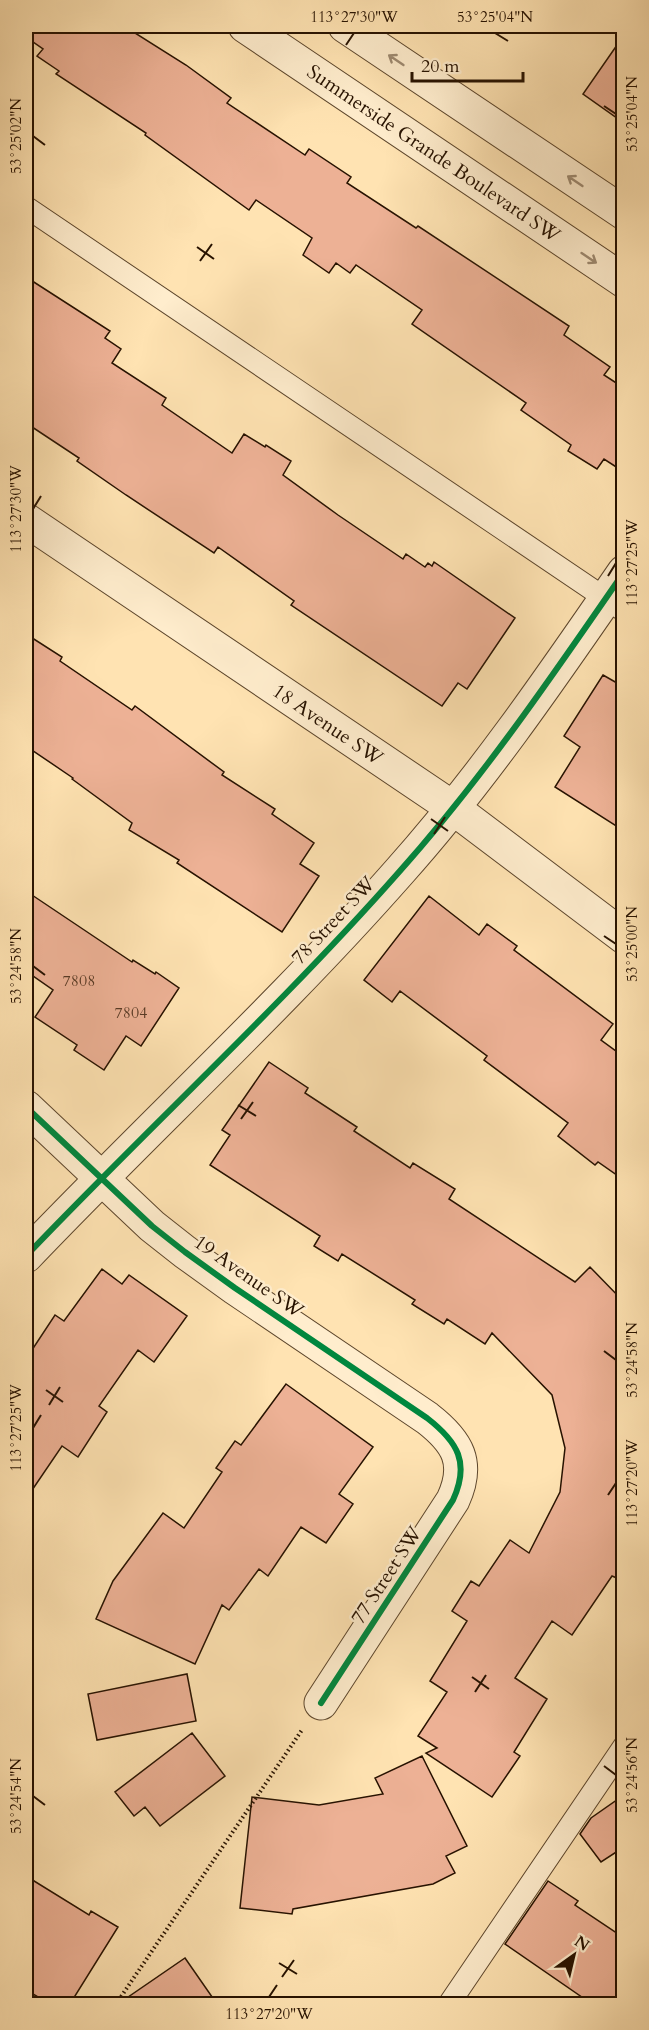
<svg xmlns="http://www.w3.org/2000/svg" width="649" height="2030" font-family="Cardo,serif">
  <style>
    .building { fill: #edb195; stroke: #271200; stroke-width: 1.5 }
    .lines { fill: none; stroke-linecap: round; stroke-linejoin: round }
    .service-casing { stroke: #5d462c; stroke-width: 23 }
    .minor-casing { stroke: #5d462c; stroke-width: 35 }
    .tertiary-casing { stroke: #5d462c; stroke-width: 35 }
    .path { stroke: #271200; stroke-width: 4; stroke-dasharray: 1.5 3; stroke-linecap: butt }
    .service { stroke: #ffedcd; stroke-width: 21 }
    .minor { stroke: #ffedcd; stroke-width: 33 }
    .tertiary { stroke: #ffedcd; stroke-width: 33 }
    .cycleway-casing { stroke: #ffedcd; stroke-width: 10 }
    .cycleway { stroke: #00873e; stroke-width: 6 }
    .oneway { stroke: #9e8a71 }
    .ticks { fill: none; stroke: #271200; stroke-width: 2 }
    .labels { text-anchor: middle; stroke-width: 5; stroke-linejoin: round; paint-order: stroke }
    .number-label { font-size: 16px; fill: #583a25 }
    .street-label { font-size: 20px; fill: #271200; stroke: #ffedcd }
    .neatline { fill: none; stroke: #271200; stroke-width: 2 }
    .ticks-label { font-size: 15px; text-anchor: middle; fill: #271200 }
  </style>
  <rect width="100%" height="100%" fill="#ffe3b2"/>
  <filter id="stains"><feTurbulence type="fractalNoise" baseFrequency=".00333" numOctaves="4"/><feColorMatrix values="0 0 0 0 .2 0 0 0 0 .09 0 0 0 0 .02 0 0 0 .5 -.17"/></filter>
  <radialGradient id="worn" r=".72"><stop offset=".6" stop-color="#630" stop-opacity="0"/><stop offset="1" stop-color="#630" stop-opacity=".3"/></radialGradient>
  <path class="building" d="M26,26H124L186,65L231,98L227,103L305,155L309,149L351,177L347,183L416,228L418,226L569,326L564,335L610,367L604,375L624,388V472L604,459L597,469L568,451L571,445L521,410L526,403L412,324L422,310L356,265L350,273L336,263L329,273L303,255L312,238L256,200L249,210L145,135L146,133L56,74L59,71L37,56L43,49L26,37Z
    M624,35V123L583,94Z
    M26,277L110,331L105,338L121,349L112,363L166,398L162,405L232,453L244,434L265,447L266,445L291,461L283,475L338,515L403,559L406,554L425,567L428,563L432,566L434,562L515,618L467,689L458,683L442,706L291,605L294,601L218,547L214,553L126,495L77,461L79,458L26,423Z
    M26,634L62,657L60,661L132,710L135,706L224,772L222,775L275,809L272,814L314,843L300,864L319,876L282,932L177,863L179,860L129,830L132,823L72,779L73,778L26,746Z
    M603,675L624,687V831L555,787L580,747L564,736Z
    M26,891L132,962L133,960L155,974L156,972L179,988L141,1046L126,1036L104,1070L74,1050L77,1045L35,1017L53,990L26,971Z
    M429,896L479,935L487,924L517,946L514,950L613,1024L601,1040L624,1057V1180L598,1162L595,1165L558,1136L568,1123L484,1060L487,1056L400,991L392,1002L364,980Z
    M269,1062L308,1088L305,1093L357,1127L354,1131L410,1168L413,1163L455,1189L449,1199L575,1282L590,1267L624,1302V1581L612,1576L572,1635L552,1621L515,1678L547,1699L514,1752L520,1756L492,1797L426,1753L437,1748L418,1736L447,1692L430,1681L467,1621L452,1611L471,1581L479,1586L510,1540L529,1553L560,1492L565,1448L552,1395L492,1333L485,1344L447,1319L444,1324L412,1304L415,1300L342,1254L338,1261L314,1246L320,1236L210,1165L230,1135L222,1130Z
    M102,1269L122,1284L129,1275L187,1316L154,1362L138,1350L99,1406L107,1412L78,1457L62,1446L26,1499V1359L55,1315L64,1321Z
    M286,1384L373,1447L339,1494L353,1504L326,1543L301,1527L268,1576L259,1569L229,1610L222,1605L195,1664L96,1619L113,1581L163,1513L184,1528L222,1472L216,1468L235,1441L241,1445Z
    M187,1674L196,1721L97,1740L88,1694Z
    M192,1733L225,1776L160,1826L145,1807L134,1816L115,1792Z
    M422,1756L467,1846L446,1856L455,1873L433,1884L293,1909L292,1914L240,1908L252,1797L319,1805L383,1794L375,1778Z
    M624,1795V1847L601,1862L580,1834L591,1818Z
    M26,1876L89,1915L91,1911L118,1927L70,2004H50L26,1990Z
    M548,1881L578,1901L575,1905L624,1938V2004H592L505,1944Z
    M185,1958L217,2004H118Z"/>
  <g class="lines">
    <defs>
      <path id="service" d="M26,207L624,611
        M449,2004L624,1746"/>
      <path id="minor" d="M26,520L453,808L624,937
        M26,1107L152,1226L185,1252L235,1288L427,1418C458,1442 470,1463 453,1500L321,1703
        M26,1256C149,1127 281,1006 399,872C482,779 553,675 624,572"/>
      <path id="tertiary" d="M245,26L624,281
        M345,26L624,213"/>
    </defs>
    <use href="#service" class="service-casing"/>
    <use href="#minor" class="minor-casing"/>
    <use href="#tertiary" class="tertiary-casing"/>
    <path class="path" d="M116,2004L302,1730"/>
    <use href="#service" class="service"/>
    <use href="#minor" class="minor"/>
    <use href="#tertiary" class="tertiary"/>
    <defs>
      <path id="cycleway" d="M26,1107L152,1226L185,1252L235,1288L427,1418C458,1442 470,1463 453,1500L321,1703
        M26,1256C149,1127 281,1006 399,872C482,779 553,675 624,572"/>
    </defs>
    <use href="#cycleway" class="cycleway-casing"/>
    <use href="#cycleway" class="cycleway"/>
  </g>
  <defs><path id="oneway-shaft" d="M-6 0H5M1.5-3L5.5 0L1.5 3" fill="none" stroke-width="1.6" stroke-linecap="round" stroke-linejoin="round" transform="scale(1.5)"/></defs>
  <g class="oneway">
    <use href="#oneway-shaft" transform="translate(396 60) rotate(-146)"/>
    <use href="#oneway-shaft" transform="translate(575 181) rotate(-146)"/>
    <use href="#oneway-shaft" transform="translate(589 258) rotate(34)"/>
  </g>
  <path class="ticks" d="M495,33L508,41M346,45L354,33M604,106L616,114M33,136L45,145M197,247L214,259M200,261L212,244M33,509L41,496M608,576L616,563M431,819L448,831M434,834L445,817M604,936L616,944M33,966L45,975M238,1105L256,1116M241,1119L253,1102M604,1351L616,1360M46,1390L63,1402M49,1405L60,1387M33,1428L41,1415M608,1495L616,1483M472,1677L489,1689M475,1692L486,1675M604,1766L616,1775M33,1796L45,1805M279,1963L297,1974M282,1977L294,1960M269,1997L277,1985"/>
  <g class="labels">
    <g class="number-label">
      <text x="79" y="986">7808</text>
      <text x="131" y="1018">7804</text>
    </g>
    <g class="street-label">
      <text transform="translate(434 153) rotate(34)" y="7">Summerside Grande Boulevard SW</text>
      <text transform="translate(328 724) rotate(34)" y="7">18 Avenue SW</text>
      <text transform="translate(333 920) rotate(-47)" y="7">78 Street SW</text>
      <text transform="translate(249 1276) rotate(35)" y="7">19 Avenue SW</text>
      <text transform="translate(386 1575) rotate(-57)" y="7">77 Street SW</text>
    </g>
  </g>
  <rect width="649" height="2030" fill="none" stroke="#ffe3b2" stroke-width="66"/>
  <g transform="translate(574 1955) rotate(34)" stroke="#ffedcd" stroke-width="4.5" paint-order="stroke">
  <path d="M0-4.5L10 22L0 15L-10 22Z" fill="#271200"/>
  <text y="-9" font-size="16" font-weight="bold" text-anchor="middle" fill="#271200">N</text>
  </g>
  <path d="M412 72v9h111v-9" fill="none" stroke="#271200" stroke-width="3"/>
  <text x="421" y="72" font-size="18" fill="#271200" stroke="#ffedcd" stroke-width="4.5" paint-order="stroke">20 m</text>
  <rect x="33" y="33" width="583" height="1964" class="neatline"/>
  <g class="ticks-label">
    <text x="354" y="22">113°27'30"W</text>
    <text x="495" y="22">53°25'04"N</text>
    <text transform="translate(632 114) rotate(-90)" y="5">53°25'04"N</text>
    <text transform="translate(16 136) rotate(-90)" y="5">53°25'02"N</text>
    <text transform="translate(16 509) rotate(-90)" y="5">113°27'30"W</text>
    <text transform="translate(632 563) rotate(-90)" y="5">113°27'25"W</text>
    <text transform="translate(632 944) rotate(-90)" y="5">53°25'00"N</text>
    <text transform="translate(16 966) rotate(-90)" y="5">53°24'58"N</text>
    <text transform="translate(632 1360) rotate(-90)" y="5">53°24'58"N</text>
    <text transform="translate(16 1428) rotate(-90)" y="5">113°27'25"W</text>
    <text transform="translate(632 1483) rotate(-90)" y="5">113°27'20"W</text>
    <text transform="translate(632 1775) rotate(-90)" y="5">53°24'56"N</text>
    <text transform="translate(16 1796) rotate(-90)" y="5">53°24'54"N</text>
    <text x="269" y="2019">113°27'20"W</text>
  </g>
  <rect width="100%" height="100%" filter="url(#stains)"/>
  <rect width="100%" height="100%" fill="url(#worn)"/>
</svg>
